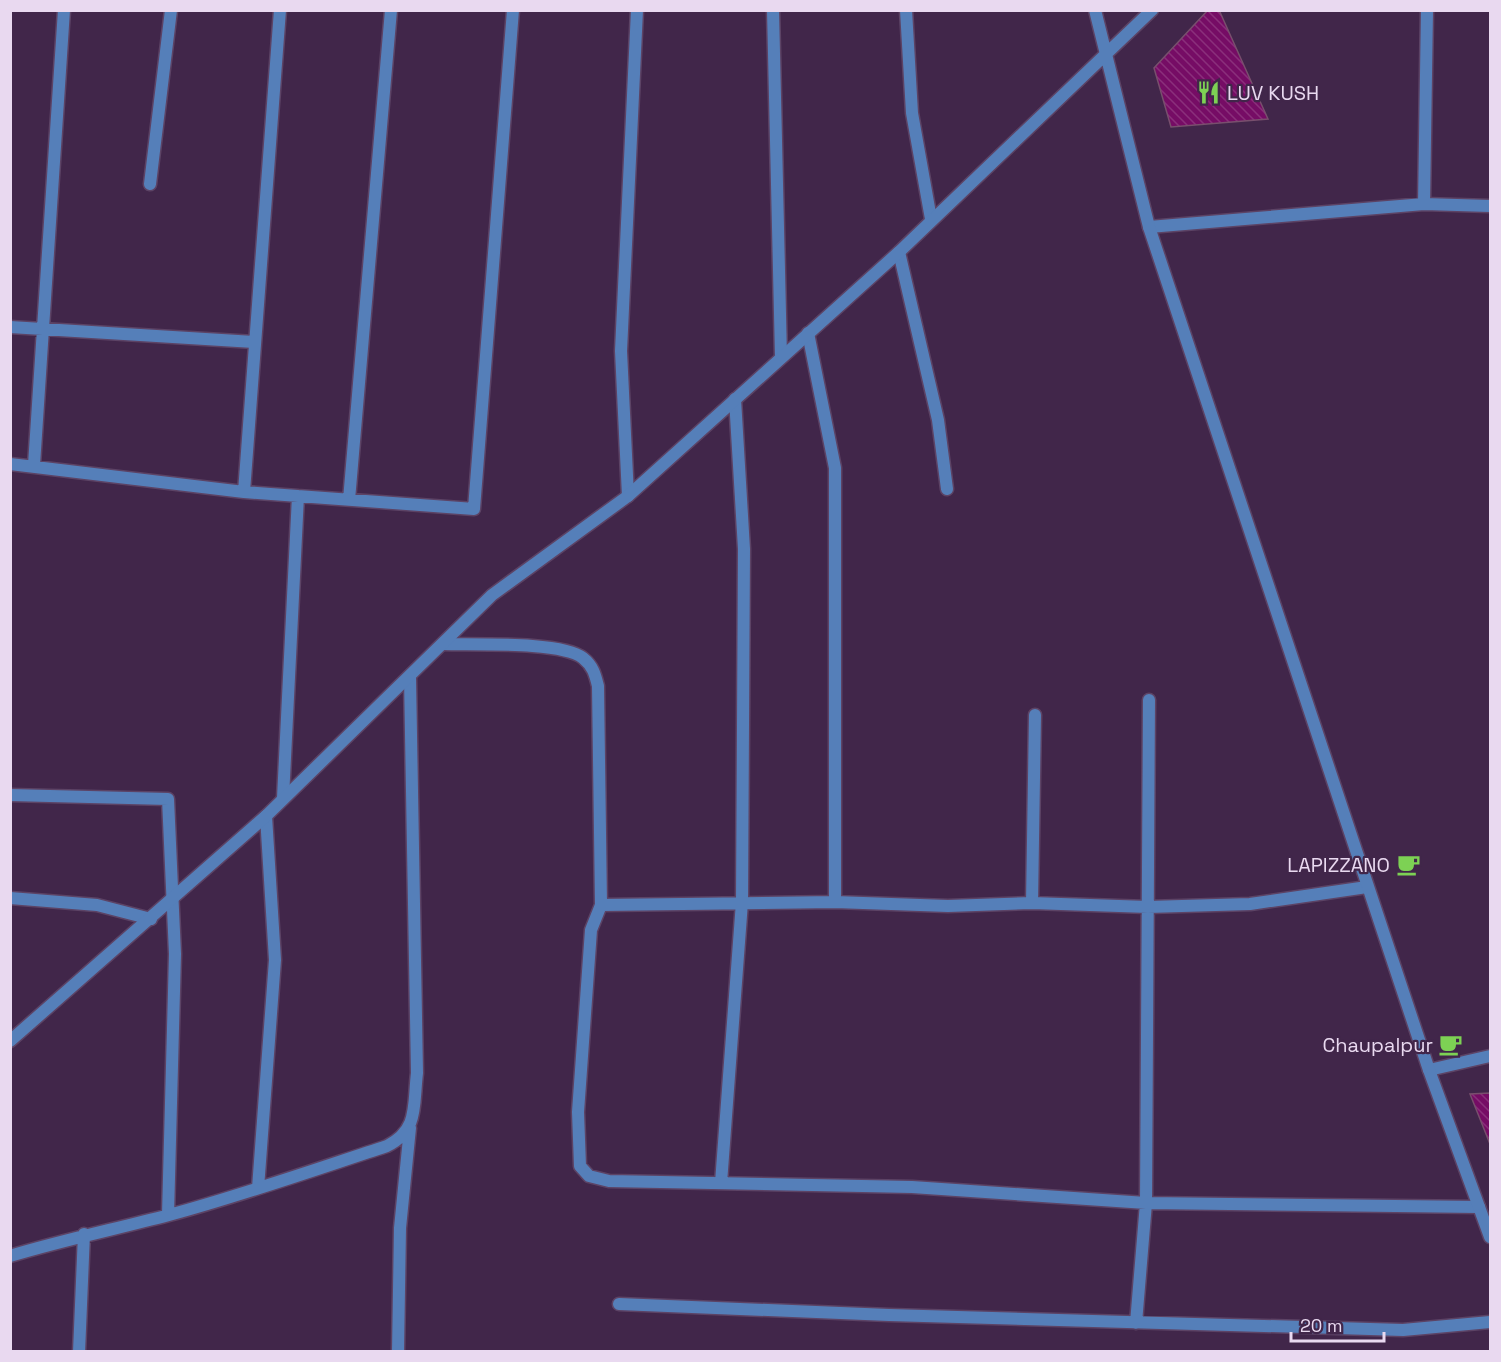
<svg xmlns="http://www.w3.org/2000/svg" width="1501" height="1362" font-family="'Space Grotesk',sans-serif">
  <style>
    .building { fill: url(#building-back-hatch); stroke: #784f6d; stroke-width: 1.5 }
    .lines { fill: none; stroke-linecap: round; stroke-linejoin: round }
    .minor-casing { stroke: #5c4365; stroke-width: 15 }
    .tertiary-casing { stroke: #5c4365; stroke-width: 15 }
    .minor { stroke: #557fb9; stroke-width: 12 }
    .tertiary { stroke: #557fb9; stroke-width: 12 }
    .labels { text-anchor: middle; stroke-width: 4.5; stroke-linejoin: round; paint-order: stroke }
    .poi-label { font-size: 20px; fill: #e9d9f0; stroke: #41264a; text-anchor: end }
  </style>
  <defs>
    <pattern id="building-back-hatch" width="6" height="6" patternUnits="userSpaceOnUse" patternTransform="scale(1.5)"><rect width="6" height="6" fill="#760c65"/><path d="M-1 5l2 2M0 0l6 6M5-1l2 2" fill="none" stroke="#8a2f7b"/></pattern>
  </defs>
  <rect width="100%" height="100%" fill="#41264a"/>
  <path class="building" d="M1208,10H1219L1268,119L1171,127L1154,68Z
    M1490,1093V1144L1470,1094Z"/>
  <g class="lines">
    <defs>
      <path id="minor" d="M773,10L781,357
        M906,10L912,113L931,219
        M150,184L171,10
        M1424,204L1427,10
        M1149,227L1424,204L1490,206
        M899,252L938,420L947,489
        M10,327L254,342
        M808,333L835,468V902
        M10,464L244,492L474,509L513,10
        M34,465L64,10
        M244,492L280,10
        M628,496L621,351L637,10
        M349,500L391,10
        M443,644C472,645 562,641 583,658C593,666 595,674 598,686L601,905L591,930L578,1112L580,1166L589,1176L609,1181L912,1187L1146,1203L1479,1207
        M10,795L168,799L175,954L168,1215
        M283,798L298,496
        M10,898L97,905L151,919
        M1032,903L1035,715
        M601,905L835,902L948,906L1032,903L1148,907L1250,904L1367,887
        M1429,1070L1490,1056
        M721,1183L742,902L744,549L735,399
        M258,1188L275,960L266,816
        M10,1256C63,1240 116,1229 169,1215C243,1195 314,1170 387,1146C419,1130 413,1106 417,1073L410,678
        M619,1304L889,1315L1403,1330L1490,1322
        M1136,1323L1146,1203L1149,700
        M79,1352L84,1234
        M398,1352L400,1228L410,1128"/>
      <path id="tertiary" d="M1095,10L1149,227L1429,1070L1490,1237
        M10,1041L266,816L492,595L628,496L899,252L1152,10"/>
    </defs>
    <use href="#minor" class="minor-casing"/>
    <use href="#tertiary" class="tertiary-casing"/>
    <use href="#minor" class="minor"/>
    <use href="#tertiary" class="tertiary"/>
  </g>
  <defs>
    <symbol id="restaurant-bare" viewBox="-9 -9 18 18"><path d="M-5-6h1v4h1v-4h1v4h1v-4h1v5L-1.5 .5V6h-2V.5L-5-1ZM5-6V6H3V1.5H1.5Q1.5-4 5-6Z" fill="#7dd154" stroke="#41264a" stroke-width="2.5" paint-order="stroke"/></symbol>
    <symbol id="cafe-bare" viewBox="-9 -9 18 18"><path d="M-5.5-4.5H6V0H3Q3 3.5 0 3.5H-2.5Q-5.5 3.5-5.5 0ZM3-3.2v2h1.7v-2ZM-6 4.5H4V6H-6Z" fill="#7dd154" stroke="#41264a" stroke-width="2.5" paint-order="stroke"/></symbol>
  </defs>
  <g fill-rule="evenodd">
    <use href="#restaurant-bare" x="1192" y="76" width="33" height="33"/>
    <use href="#cafe-bare" x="1392" y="848" width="33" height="33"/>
    <use href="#cafe-bare" x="1434" y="1028" width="33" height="33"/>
  </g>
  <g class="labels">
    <g class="poi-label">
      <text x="1227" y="100" text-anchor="start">LUV KUSH</text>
      <text x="1390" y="872">LAPIZZANO</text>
      <text x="1433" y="1052">Chaupalpur</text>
    </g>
  </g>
  <rect width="1501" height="1362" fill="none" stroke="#e9d9f0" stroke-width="24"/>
  <path d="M1291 1332v9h93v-9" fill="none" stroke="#e9d9f0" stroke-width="3"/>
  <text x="1300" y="1332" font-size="18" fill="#e9d9f0" stroke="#41264a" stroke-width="4.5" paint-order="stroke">20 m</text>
</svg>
